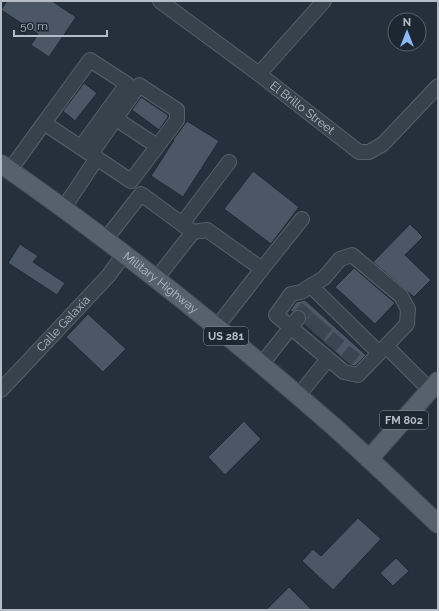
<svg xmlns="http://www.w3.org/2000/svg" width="439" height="611" font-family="Raleway,sans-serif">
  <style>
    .building { fill: #4b5765; stroke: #1f2934 }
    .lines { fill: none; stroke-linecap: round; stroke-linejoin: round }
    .minor-tunnel { stroke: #3a4551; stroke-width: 14; stroke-dasharray: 14 7; stroke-linecap: butt }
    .minor-casing { stroke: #56606b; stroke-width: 16 }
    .major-casing { stroke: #414b56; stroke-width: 20 }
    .minor { stroke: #38424d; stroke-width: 14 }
    .major { stroke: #56616d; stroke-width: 18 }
    .labels { text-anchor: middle; stroke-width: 4; stroke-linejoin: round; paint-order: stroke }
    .shield { fill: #1d2732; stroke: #87909b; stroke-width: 1 }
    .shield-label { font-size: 11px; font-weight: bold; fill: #b4bdc8 }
    .street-label { font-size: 12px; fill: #b4bdc8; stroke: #1d2732 }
  </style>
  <rect width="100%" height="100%" fill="#25303c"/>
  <path class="building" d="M7,1H52L76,17L49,57L31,45L38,34L1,10Z
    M84,83L97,93L75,121L63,111Z
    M141,97L168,115V117L159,130L132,110Z
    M187,121L219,141L183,197L151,176L174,140H173Z
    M253,171L299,207L271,244L224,209Z
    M410,224L423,237L405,255L431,280L414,297L373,262Z
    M20,244L38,256L33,262L65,283L57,295L8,263Z
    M354,268L395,303L375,324L335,287Z
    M305,300L366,355L355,366L350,365L304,324L306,319L304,312L299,310L292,312L290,311L296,302Z
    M88,314L126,349L103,372L66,337Z
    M244,421L261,439L225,475L208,457Z
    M358,518L381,539L333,590L302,561L313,549L321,556Z
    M396,558L409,571L393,586L380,573Z
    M289,587L312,610H266Z"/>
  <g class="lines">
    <path class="minor-tunnel" d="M298,318L310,304
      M309,328L321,314
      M318,336L329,321
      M330,347L342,333
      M346,361L357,347"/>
    <defs>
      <g id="minor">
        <path id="s1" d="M160,1L259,74L359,152H369L383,144L438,86"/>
        <path d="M259,74L324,1"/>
        <path d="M116,119L157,146"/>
        <path d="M44,123L90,60L127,84L81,147"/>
        <path d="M10,170L44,123L131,181L177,120V110L139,85L91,154"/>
        <path d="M63,209L97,158"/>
        <path d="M182,224L229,162"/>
        <path d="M193,232L207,230L262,269L216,328"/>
        <path d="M105,240L141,194L193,232L156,279"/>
        <path d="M262,269L302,219"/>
        <path d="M311,286L379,353"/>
        <path d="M386,346L358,375L344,372L276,315L291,294L301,292L324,278L340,259L352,255L401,296L408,309L407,324L386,346L430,390"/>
        <path d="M261,365L298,318"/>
        <path id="s2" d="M1,390L109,275L124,254"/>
        <path d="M298,396L328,359"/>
      </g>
      <g id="major">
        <path id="s3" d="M1,164C116,244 226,332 332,425C368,457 403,491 438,524"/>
        <path d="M369,459L438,381"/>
      </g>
    </defs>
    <use href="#minor" class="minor-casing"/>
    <use href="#major" class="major-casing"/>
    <use href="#minor" class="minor"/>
    <use href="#major" class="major"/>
  </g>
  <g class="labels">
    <g class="shield">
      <rect x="204" y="327" width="44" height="18" rx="3"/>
      <rect x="380" y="411" width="48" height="18" rx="3"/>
    </g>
    <g class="shield-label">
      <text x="226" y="340">US 281</text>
      <text x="404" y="424">FM 802</text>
    </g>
    <g class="street-label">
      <text dy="4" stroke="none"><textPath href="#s1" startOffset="178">El Brillo Street</textPath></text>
      <text dy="4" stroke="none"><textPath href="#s3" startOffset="199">Military Highway</textPath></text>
      <text dy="4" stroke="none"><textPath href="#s2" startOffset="91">Calle Galaxia</textPath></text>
    </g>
  </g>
  <rect width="439" height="611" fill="none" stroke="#b4bdc8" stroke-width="4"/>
  <g transform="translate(407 32)"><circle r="19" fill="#1d2732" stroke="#59636e"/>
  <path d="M0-3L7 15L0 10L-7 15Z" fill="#8dbaf4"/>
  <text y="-6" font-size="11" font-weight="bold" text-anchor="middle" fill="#b4bdc8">N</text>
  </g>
  <path d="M14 30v6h93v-6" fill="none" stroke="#b4bdc8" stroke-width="2"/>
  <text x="20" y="30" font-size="12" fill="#b4bdc8" stroke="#1d2732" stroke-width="3" paint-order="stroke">50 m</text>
</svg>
